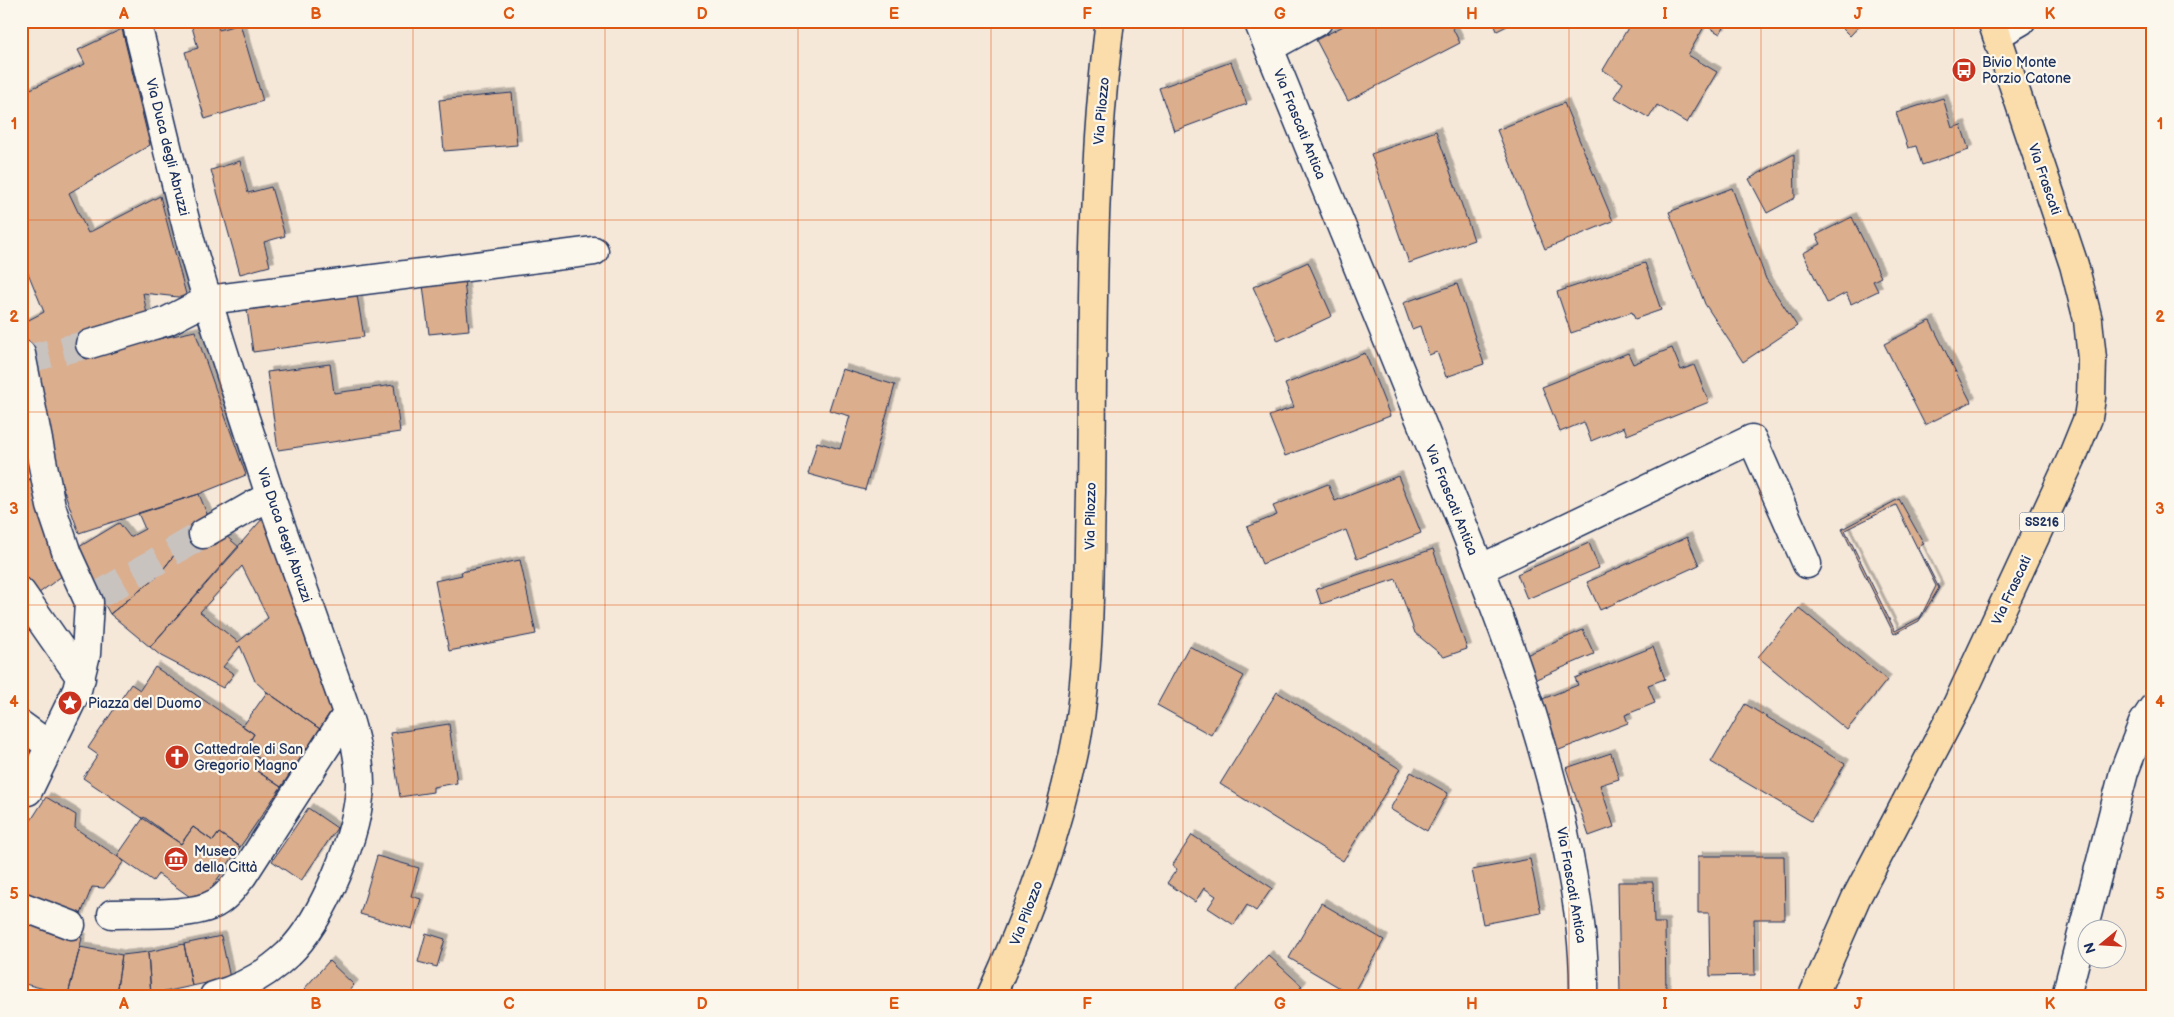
<svg xmlns="http://www.w3.org/2000/svg" width="2174" height="1017" font-family="'Balsamiq Sans',sans-serif">
  <style>
    .building { fill: #dbae8d; stroke: #1b2f5e; fill-rule: evenodd; filter: url(#shadow) }
    .lines { fill: none; stroke-linecap: round; stroke-linejoin: round }
    .minor-tunnel { stroke: #c9c3c0; stroke-width: 28; stroke-dasharray: 28 14; stroke-linecap: butt }
    .minor-casing { stroke: #1b2f5e; stroke-width: 31 }
    .major-casing { stroke: #1b2f5e; stroke-width: 31 }
    .minor { stroke: #fbf7ec; stroke-width: 28 }
    .major { stroke: #faddab; stroke-width: 28 }
    .grid { fill: none; stroke: #de5710; stroke-width: 1; stroke-opacity: 0.55 }
    .labels { text-anchor: middle; stroke-width: 4.5; stroke-linejoin: round; paint-order: stroke }
    .shield { fill: #fbf7ec; stroke: #5e6b89; stroke-width: 1 }
    .shield-label { font-size: 12px; font-weight: bold; fill: #1b2f5e }
    .poi-label { font-size: 14px; fill: #1b2f5e; stroke: #fbf7ec; text-anchor: start }
    .street-label { font-size: 14px; fill: #1b2f5e; stroke: #fbf7ec }
    .neatline { fill: none; stroke: #de5710; stroke-width: 2 }
    .grid-label { font-size: 16px; text-anchor: middle; font-weight: bold; fill: #de5710 }
  </style>
  <defs>
    <filter id="shadow"><feDropShadow dx="4.5" dy="-4.5" stdDeviation="0" flood-color="#0004"/></filter>
  </defs>
  <rect width="100%" height="100%" fill="#f5e8d9"/>
  <filter id="ink" filterUnits="userSpaceOnUse"><feTurbulence type="fractalNoise" baseFrequency=".02" numOctaves="2"/><feDisplacementMap in="SourceGraphic" scale="10" xChannelSelector="R" yChannelSelector="G"/><feConvolveMatrix kernelMatrix="1 2 1 2 8 2 1 2 1" color-interpolation-filters="sRGB"/></filter>
  <g filter="url(#ink)">
    <path class="building" d="M21,21H33L21,28Z
      M210,21H216L219,30L240,24L263,101L205,119L185,52L198,48L192,27Z
      M1353,21H1449L1460,43L1348,101L1316,40Z
      M1493,21H1517L1497,31Z
      M1632,21H1727L1720,34L1705,25L1688,55L1717,72L1687,123L1657,105L1649,118L1614,97L1623,83L1603,70Z
      M1835,21H1864L1850,36Z
      M122,29L150,145L69,193L88,233L160,196L187,298L143,293L148,320L91,354L195,331L246,475L199,494L79,533L47,443L23,323L44,312L21,256V86L24,92L85,64L78,50Z
      M1231,62L1247,104L1174,131L1159,88Z
      M512,93L517,145L444,151L439,100Z
      M1943,98L1952,128L1961,125L1969,150L1922,165L1916,146L1908,148L1896,113Z
      M1564,103L1613,221L1545,249L1497,130Z
      M1436,131L1474,240L1409,263L1371,154Z
      M1794,154L1795,198L1767,213L1749,179Z
      M240,161L248,193L271,187L285,236L264,242L270,266L240,274L211,170Z
      M1732,188L1766,279L1797,326L1743,362L1705,304L1669,212Z
      M1852,217L1881,277L1873,281L1878,291L1851,304L1846,293L1827,303L1803,253L1821,244L1816,235Z
      M1308,262L1332,316L1278,341L1253,287Z
      M1645,263L1661,310L1635,319L1632,312L1571,333L1557,292Z
      M464,280L469,330L429,334L423,285Z
      M1457,284L1484,364L1446,377L1437,352L1429,355L1420,326L1412,329L1403,303Z
      M357,295L364,337L253,352L247,310Z
      M1930,321L1971,402L1925,425L1884,344Z
      M1672,348L1681,370L1694,365L1709,402L1627,435L1624,427L1591,441L1584,422L1560,432L1542,387L1628,353L1633,364Z
      M1365,353L1390,416L1285,456L1269,416L1294,407L1285,384Z
      M330,364L334,393L394,385L400,432L278,450L267,372Z
      M842,369L895,385L865,490L808,474L817,442L840,449L850,416L829,410Z
      M21,423L27,452L21,457Z
      M35,475L63,575L34,597L21,579V486Z
      M1398,476L1421,533L1357,559L1346,530L1262,564L1247,527L1277,515L1273,506L1328,484L1335,501Z
      M199,494L209,519L196,527L158,576L110,614L74,550L119,523L130,537L145,529L138,513Z
      M1899,499L1924,544L1918,547L1939,588L1919,621L1894,634L1842,529Z
      M1896,505L1936,586L1920,618L1895,631L1845,530Z
      M263,518L331,711L320,729L267,692L255,681L240,646L223,667L234,674L223,688L161,656L150,647ZM242,566L268,618L238,642L200,612Z
      M196,527L215,545L226,536L239,547L150,647L110,614L158,576Z
      M1687,537L1699,565L1600,610L1587,582Z
      M1589,543L1599,568L1527,599L1517,574Z
      M1433,549L1467,649L1444,657L1415,633L1396,579L1321,604L1316,589Z
      M520,560L536,634L449,651L435,581L462,575L461,572Z
      M1799,608L1887,680L1847,730L1758,657Z
      M21,611L32,627L21,637Z
      M1583,630L1594,654L1534,680L1524,656Z
      M1189,646L1244,676L1211,735L1157,705Z
      M1653,647L1665,679L1648,685L1655,703L1625,715L1628,723L1554,752L1540,700L1578,685L1575,678Z
      M155,667L254,734L245,749L260,759L254,769L281,787L240,847L219,833L213,841L193,827L181,844L83,778L98,755L88,748L131,684L140,690Z
      M267,692L320,729L281,787L254,769L260,759L245,749L254,734L243,726Z
      M1277,692L1400,769L1343,861L1220,784Z
      M1745,704L1845,764L1811,821L1711,762Z
      M449,724L457,783L433,787V792L400,797L390,733Z
      M21,728L39,741L21,776Z
      M1611,753L1619,779L1600,785L1614,827L1589,836L1566,768Z
      M1411,772L1448,793L1427,831L1390,809Z
      M46,797L76,815L75,828L124,861L104,888L92,887L79,919L21,895V836Z
      M308,808L337,828L301,881L272,861Z
      M144,817L181,844L193,827L213,841L219,833L240,847L200,904L158,874L153,881L117,856Z
      M1192,835L1272,888L1256,911L1247,905L1234,925L1208,908L1216,896L1204,888L1195,902L1167,883L1177,869L1172,866Z
      M377,856L419,868L411,896L421,899L412,929L360,914Z
      M1698,856H1784L1785,919H1754L1755,975L1710,976L1709,913H1698Z
      M1530,859L1541,913L1483,924L1472,870Z
      M1618,882H1653L1654,923H1665L1666,996H1620Z
      M1321,903L1384,940L1352,995L1289,958Z
      M22,923L82,938L68,995L21,983Z
      M426,933L445,939L437,967L418,962Z
      M221,936L230,978L192,986L184,944Z
      M184,944L192,986L151,995L148,952Z
      M80,947L122,955L116,994L68,995Z
      M148,952L151,995L116,994L122,955Z
      M1268,955L1302,986L1293,996H1238L1234,992Z
      M329,961L354,985L344,996H311L304,989Z"/>
    <g class="lines">
      <path class="minor-tunnel" d="M22,360L90,344
        M99,595L203,534"/>
      <defs>
        <path id="minor" d="M136,21C156,98 173,175 193,251C216,332 243,412 269,492C288,548 309,603 328,659C342,699 360,741 360,784C359,833 323,920 288,954C267,974 242,988 214,996
          M1258,21C1315,162 1373,303 1430,444C1485,578 1541,714 1569,857C1578,903 1585,948 1584,996
          M1997,35L2021,21
          M1269,48L1318,21
          M90,344L167,321L208,300L594,251
          M21,354L51,506L67,554L89,602L86,654L77,690L28,791L21,788
          M203,534L271,495
          M1480,569L1752,439L1807,564
          M21,592L81,678
          M21,725L50,746
          M21,906L71,925
          M112,914C140,913 193,917 216,903C227,897 235,885 243,875L347,714
          M2066,996L2124,772L2143,723L2153,708"/>
        <path id="major" d="M991,996C1029,912 1060,828 1077,737C1091,656 1089,574 1091,493C1093,336 1090,178 1110,21
          M1813,996L1856,898L1957,705L2073,455L2088,418L2091,398L2092,359L2088,320L2074,265L1992,21"/>
      </defs>
      <use href="#minor" class="minor-casing"/>
      <use href="#major" class="major-casing"/>
      <use href="#minor" class="minor"/>
      <use href="#major" class="major"/>
    </g>
  </g>
  <path class="grid" d="M220,21V996M413,21V996M605,21V996M798,21V996M991,21V996M1183,21V996M1376,21V996M1569,21V996M1761,21V996M1954,21V996M21,220H2153M21,412H2153M21,605H2153M21,797H2153"/>
  <defs>
    <symbol id="bus-disc" viewBox="-11 -11 22 22"><circle r="9.5" fill="#c8321e" stroke="#fbf7ec"/><path d="M-5-6H5V4H4V6H2V4H-2V6H-4V4H-5ZM-3.5-4V0h7V-4ZM-3.5 1.2v1.5H-2V1.2ZM2 1.2v1.5H3.5V1.2Z" fill="#fff"/></symbol>
    <symbol id="sight-disc" viewBox="-11 -11 22 22"><circle r="9.5" fill="#c8321e" stroke="#fbf7ec"/><path d="M0-6L1.8-2.2L6-1.7L2.9 1.2L3.7 5.4L0 3.3L-3.7 5.4L-2.9 1.2L-6-1.7L-1.8-2.2Z" fill="#fff"/></symbol>
    <symbol id="church-disc" viewBox="-11 -11 22 22"><circle r="9.5" fill="#c8321e" stroke="#fbf7ec"/><path d="M-1.2-6h2.4v3.5h3.3v2.4h-3.3V6h-2.4V-.1h-3.3v-2.4h3.3Z" fill="#fff"/></symbol>
    <symbol id="museum-disc" viewBox="-11 -11 22 22"><circle r="9.5" fill="#c8321e" stroke="#fbf7ec"/><path d="M0-6L6-3V-2H-6V-3ZM-5-1h2V3h-2ZM-1-1h2V3h-2ZM3-1h2V3H3ZM-6 4H6V6H-6Z" fill="#fff"/></symbol>
  </defs>
  <g fill-rule="evenodd">
    <use href="#bus-disc" x="1950" y="56" width="28" height="28"/>
    <use href="#sight-disc" x="56" y="689" width="28" height="28"/>
    <use href="#church-disc" x="163" y="743" width="28" height="28"/>
    <use href="#museum-disc" x="162" y="845" width="28" height="28"/>
  </g>
  <g class="labels">
    <rect class="shield" x="2019.5" y="512.5" width="45" height="19" rx="4"/>
    <g class="shield-label">
      <text x="2042" y="526">SS216</text>
    </g>
    <g class="poi-label">
      <text x="1982" y="67">Bivio Monte<tspan x="1982" dy="16">Porzio Catone</tspan></text>
      <text x="88" y="708">Piazza del Duomo</text>
      <text x="194" y="754">Cattedrale di San<tspan x="194" dy="16">Gregorio Magno</tspan></text>
      <text x="194" y="856">Museo<tspan x="194" dy="16">della Città</tspan></text>
    </g>
    <g class="street-label">
      <text transform="translate(1101 111) rotate(-85)" y="5">Via Pilozzo</text>
      <text transform="translate(1300 124) rotate(68)" y="5">Via Frascati Antica</text>
      <text transform="translate(168 147) rotate(76)" y="5">Via Duca degli Abruzzi</text>
      <text transform="translate(2045 179) rotate(71)" y="5">Via Frascati</text>
      <text transform="translate(1452 500) rotate(68)" y="5">Via Frascati Antica</text>
      <text transform="translate(1090 516) rotate(-89)" y="5">Via Pilozzo</text>
      <text transform="translate(285 535) rotate(71)" y="5">Via Duca degli Abruzzi</text>
      <text transform="translate(2011 590) rotate(-65)" y="5">Via Frascati</text>
      <text transform="translate(1572 885) rotate(80)" y="5">Via Frascati Antica</text>
      <text transform="translate(1026 913) rotate(-69)" y="5">Via Pilozzo</text>
    </g>
  </g>
  <rect width="2174" height="1017" fill="none" stroke="#fbf7ec" stroke-width="55"/>
  <g transform="translate(2102 944) rotate(252)"><circle r="24" fill="#fbf7ec" stroke="#a1a7b3"/>
  <path d="M0-4L9 19L0 12L-9 19Z" fill="#c8321e"/>
  <text y="-8" font-size="14" font-weight="bold" text-anchor="middle" fill="#1b2f5e">N</text>
  </g>
  <rect x="28" y="28" width="2118" height="962" class="neatline"/>
  <g class="grid-label">
    <text x="124" y="19">A</text>
    <text x="316" y="19">B</text>
    <text x="509" y="19">C</text>
    <text x="702" y="19">D</text>
    <text x="894" y="19">E</text>
    <text x="1087" y="19">F</text>
    <text x="1280" y="19">G</text>
    <text x="1472" y="19">H</text>
    <text x="1665" y="19">I</text>
    <text x="1858" y="19">J</text>
    <text x="2050" y="19">K</text>
    <text x="14" y="129">1</text>
    <text x="2160" y="129">1</text>
    <text x="14" y="322">2</text>
    <text x="2160" y="322">2</text>
    <text x="14" y="514">3</text>
    <text x="2160" y="514">3</text>
    <text x="14" y="707">4</text>
    <text x="2160" y="707">4</text>
    <text x="14" y="899">5</text>
    <text x="2160" y="899">5</text>
    <text x="124" y="1009">A</text>
    <text x="316" y="1009">B</text>
    <text x="509" y="1009">C</text>
    <text x="702" y="1009">D</text>
    <text x="894" y="1009">E</text>
    <text x="1087" y="1009">F</text>
    <text x="1280" y="1009">G</text>
    <text x="1472" y="1009">H</text>
    <text x="1665" y="1009">I</text>
    <text x="1858" y="1009">J</text>
    <text x="2050" y="1009">K</text>
  </g>
</svg>
